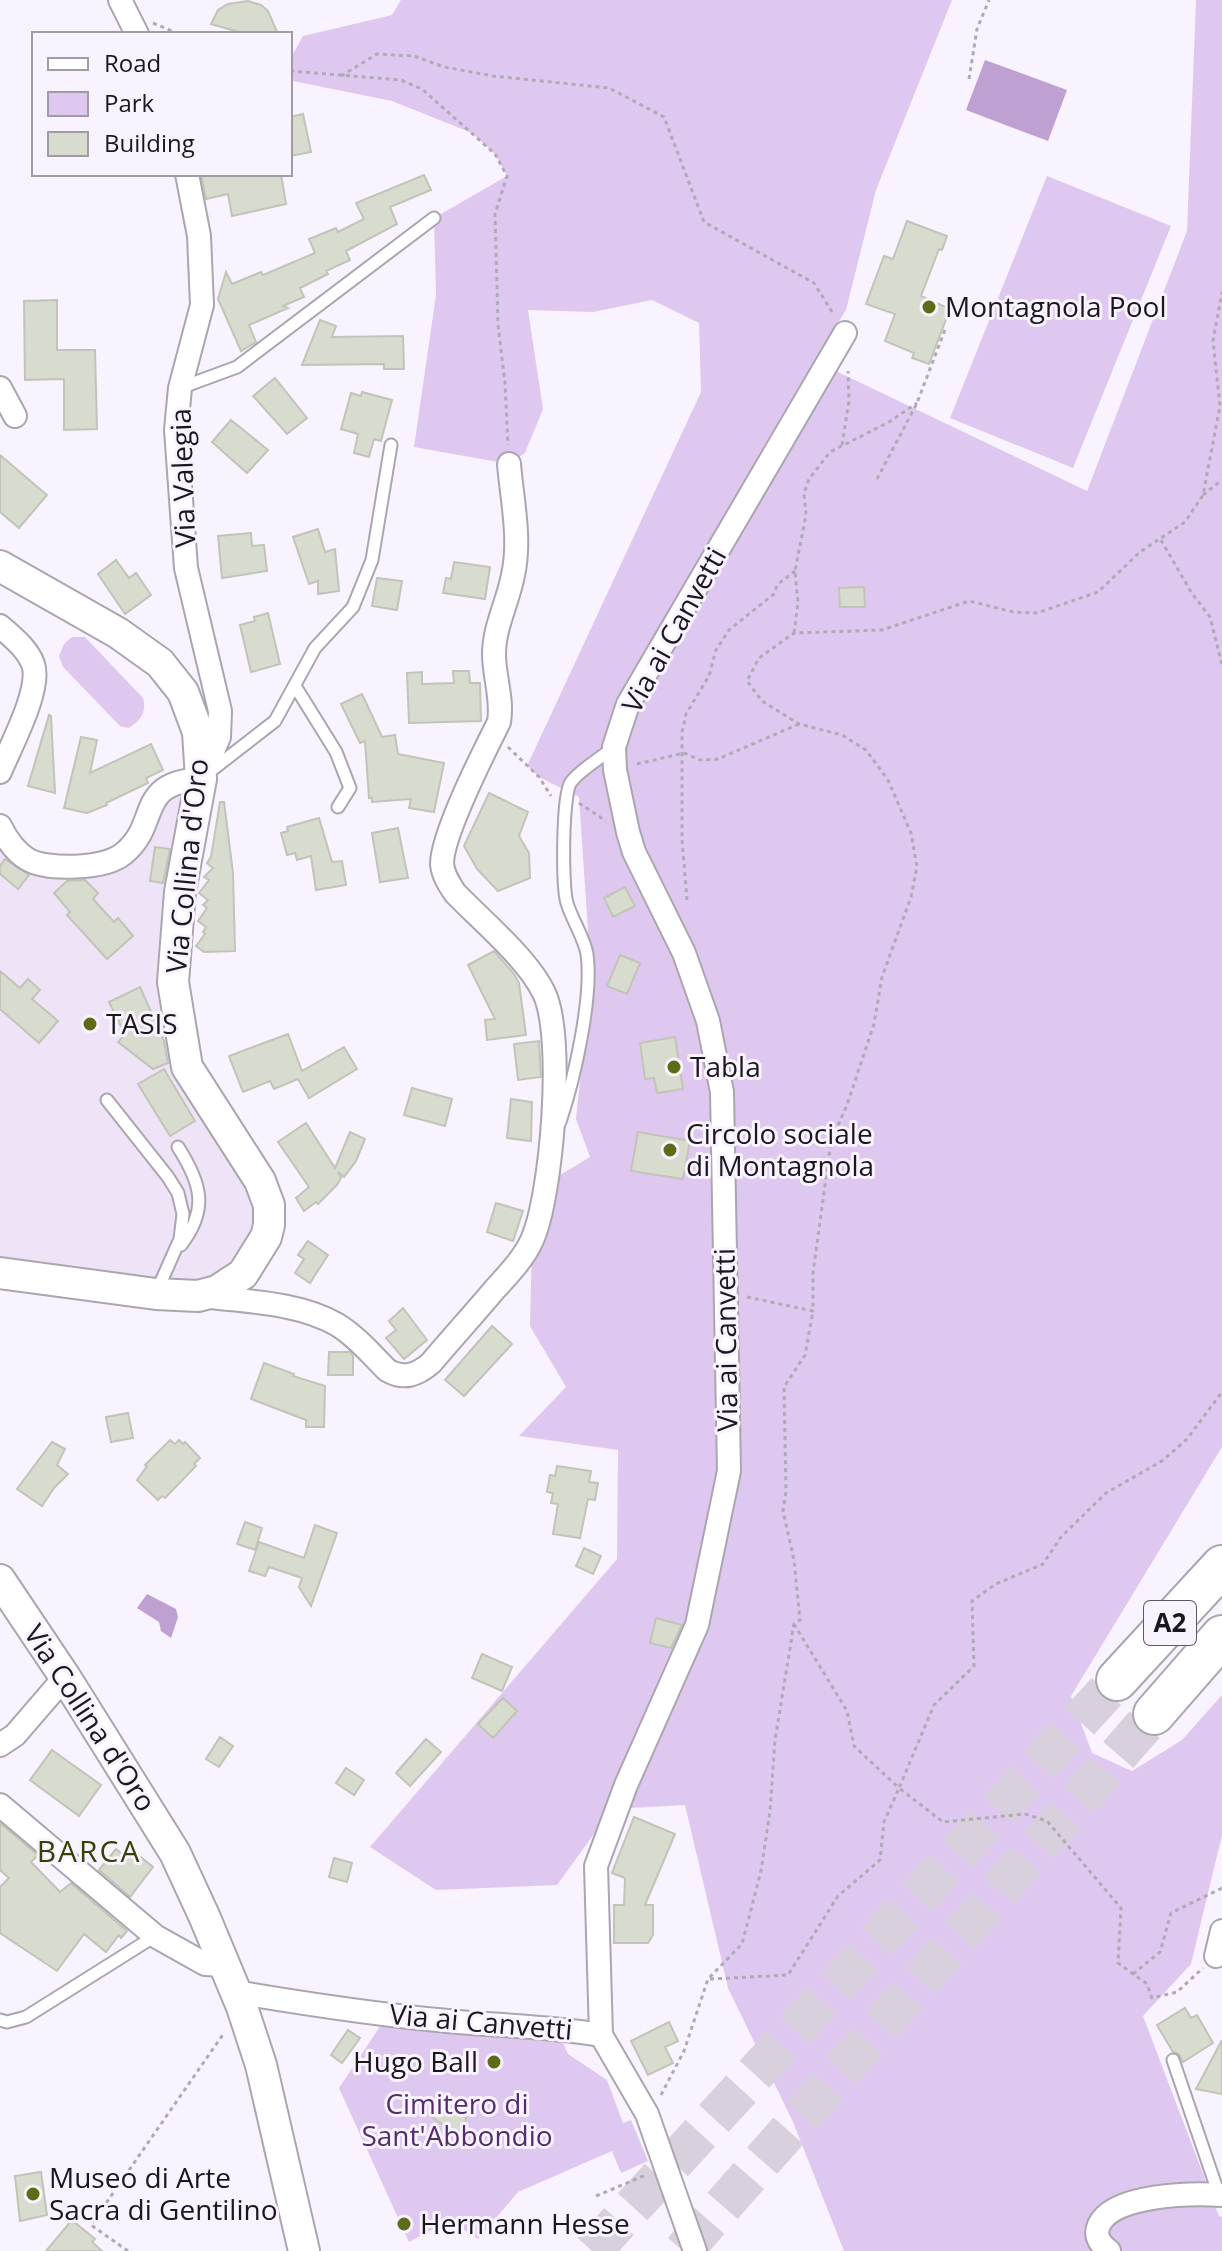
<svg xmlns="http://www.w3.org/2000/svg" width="1222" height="2251" font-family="'Open Sans',sans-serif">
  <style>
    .built { fill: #efe4f7 }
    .green { fill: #dfc8f0 }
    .water { fill: #bea0d3 }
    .building { fill: #d8dccf; stroke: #c1c4b7; stroke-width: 2 }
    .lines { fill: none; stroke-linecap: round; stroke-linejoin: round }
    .highway-tunnel { stroke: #d8d1dd; stroke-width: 40; stroke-dasharray: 40 20; stroke-linecap: butt }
    .lane-casing { stroke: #aba5b0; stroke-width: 15 }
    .street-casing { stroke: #aba5b0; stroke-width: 26 }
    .secondary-casing { stroke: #aba5b0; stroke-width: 34 }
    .highway-casing { stroke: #aba5b0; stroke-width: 44 }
    .path { stroke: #afaab4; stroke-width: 3; stroke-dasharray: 4 4; stroke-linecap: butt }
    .lane { stroke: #fff; stroke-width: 11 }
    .street { stroke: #fff; stroke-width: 22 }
    .secondary { stroke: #fff; stroke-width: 30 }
    .highway { stroke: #fff; stroke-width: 40 }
    .poi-dot { fill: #5d6c16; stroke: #f9f2ff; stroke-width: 3 }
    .labels { text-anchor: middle; stroke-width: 6; stroke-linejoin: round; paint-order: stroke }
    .shield { fill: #f9f2ff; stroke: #5e5961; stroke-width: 2 }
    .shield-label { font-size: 26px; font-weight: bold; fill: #1b181d }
    .poi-label { font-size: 28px; fill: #1b181d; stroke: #f9f2ff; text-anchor: start }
    .street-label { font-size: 28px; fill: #1b181d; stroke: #f9f2ff }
    .park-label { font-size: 28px; fill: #542d6c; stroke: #f9f2ff }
    .neighbourhood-label { font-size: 30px; letter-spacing: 2px; fill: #374104; stroke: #f9f2ff }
  </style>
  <rect width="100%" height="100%" fill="#f9f2ff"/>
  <path class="built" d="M185,780L180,892L187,1067L269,1205L217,1291L0,1273V826L28,860L102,864L147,814Z"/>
  <path class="green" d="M401,0H952L876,190L846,310L815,361L1087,491L1187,231L1196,0H1222V1447L1071,1696L1092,1753L1132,1771L1182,1740L1222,1695V1835L1191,1964L1143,2016L1219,2216L1222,2217V2251H844L793,2122L728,1988L685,1805L612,1809L557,1885L436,1890L370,1847L617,1559L618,1450L519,1436L566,1387L530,1326L532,1241L547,1183L590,1157L576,1119L591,975L579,797L539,777L527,766L701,392L699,323L652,300L593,312L528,310L543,409L525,453L509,464L414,447L436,295L434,218L507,176L495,154L472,133L392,101L293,81L290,78V59L303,36L392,15Z
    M1047,176L1171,226L1073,468L950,418Z
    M72,637H85L143,698C147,712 141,720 129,728L120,726L63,667L59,656L64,644Z
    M383,2022L559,2034L568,2054L607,2080L623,2123L631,2120L648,2161L621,2173L612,2151L518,2192L478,2239L450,2220L409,2242L339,2088Z"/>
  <path class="water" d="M985,60L1067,90L1048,141L966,110Z
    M147,1594L176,1609L178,1617L171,1638L161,1631L159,1622L137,1608Z"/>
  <path class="building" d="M248,1L261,5L268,11L278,34H246L211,24L218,10L228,4Z
    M303,114L311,152L290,156V117Z
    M201,174H281L286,204L232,216L228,194L206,199Z
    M424,175L431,190L390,207L397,224L346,251L350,260L326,271L328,274L300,288L304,297L283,306L288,308L249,325L256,342L241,351L218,299L226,272L232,284L261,272L263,275L315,253L309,239L336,228L338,232L364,219L356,203Z
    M907,221L947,236L942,250L939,249L921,296L950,309L929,364L912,358L914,353L885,341L895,314L866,304L884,256L893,259Z
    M57,300V350H95L97,429L64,430V379L25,380L24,301Z
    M320,320L336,326L332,337L403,336L404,369H384V364L302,365Z
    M275,378L307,418L287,434L253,396Z
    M362,392L392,400L381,441L374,439L369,457L354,453L358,434L341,429L351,393L361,396Z
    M231,420L268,450L247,473L212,442Z
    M0,455L47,495L19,528L0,512Z
    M318,529L325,552L335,549L339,591L318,594V581L309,584L293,537Z
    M251,533L252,546L264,545L267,571L222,578L218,536Z
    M116,560L129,578L136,573L151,595L125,614L98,574Z
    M454,562L490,567L485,599L443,593L446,578L451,579Z
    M377,578L402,581L397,610L372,606Z
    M864,587L865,607H840L839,588Z
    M268,613L280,664L251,672L240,625L255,621L254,617Z
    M453,671H469L470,683H480L481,721L409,723L407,673L422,672V684L454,683Z
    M362,694L382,737L395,735L398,754L444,763L434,812L409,808L411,799L372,802V798H369L365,741L360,743L341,704Z
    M49,715L51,716L55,793L28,786Z
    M81,737L97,740L90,773L151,744L163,770L146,778L148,783L106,803L107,805L87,813L64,808Z
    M489,793L528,812L519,836L529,853L530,878L498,891L477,869L464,846Z
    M220,802H224L233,873L235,951L204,952L196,946L205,934L203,932L206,927L198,921L207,908L203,905L208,900L199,893L209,880L204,877L213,868L207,863L211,857Z
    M319,818L332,862L342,861L346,885L316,890L311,856L297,860L295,853L287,855L281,833L288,831L287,827Z
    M398,828L408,878L380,882L372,833Z
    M155,847L170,849L163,883L150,881Z
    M5,859L29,875L18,889L0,874V866Z
    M85,880L98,893L93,899L114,922L118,918L133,936L107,959L67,915L70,912L54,893L67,881Z
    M625,887L635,906L613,917L604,898Z
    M494,951L514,974L519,983L526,1035L487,1040L485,1020L495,1019L468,965Z
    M620,955L640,963L627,994L607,986Z
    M0,971L20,988L28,979L40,990L32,999L58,1021L39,1043L0,1009Z
    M140,987L164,1041L168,1063L153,1069L118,1042L125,1034L109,1002Z
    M288,1034L302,1071L344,1047L357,1069L309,1098L298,1079L274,1089L270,1081L243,1092L229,1056Z
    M675,1037L683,1089L657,1093L654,1078L645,1079L640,1043Z
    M539,1041L541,1077L518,1080L514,1044Z
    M164,1069L195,1121L170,1136L138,1084Z
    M412,1088L452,1099L445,1126L404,1115Z
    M511,1099L532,1102L531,1141L507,1138Z
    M306,1123L335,1168L350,1132L365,1139L356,1161L344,1177L338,1172L341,1178L337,1185L318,1204L316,1202L304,1211L296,1198L309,1187L278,1142Z
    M638,1132L690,1141L683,1179L631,1171Z
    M496,1203L523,1211L513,1241L487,1232Z
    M308,1241L328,1255L310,1283L295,1273L304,1259L298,1255Z
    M403,1308L427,1340L404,1359L386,1338L396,1330L389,1321Z
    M492,1326L512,1344L464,1396L445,1380Z
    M329,1352H350L353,1356V1375H328Z
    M264,1363L294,1374L293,1376L325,1386L324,1427H306V1420L251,1399Z
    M128,1413L133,1438L111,1442L106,1417Z
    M170,1440L175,1444L179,1440L183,1444L185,1442L200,1458L194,1464L196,1466L165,1498L162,1496L158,1500L137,1480L147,1466L145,1465Z
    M52,1442L65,1449L57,1465L68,1474L54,1488L42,1506L17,1489Z
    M557,1466L591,1471L589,1482L598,1483L595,1500L588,1499L580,1538L553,1534L558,1504L551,1503L553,1493L547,1492L550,1475L555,1476Z
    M245,1522L262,1528L255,1550L237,1544Z
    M315,1525L337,1533L311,1606L299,1587L302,1578L269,1567L265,1576L249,1571L259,1542L304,1558Z
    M584,1548L601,1556L593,1574L576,1566Z
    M656,1618L682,1625L671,1648L650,1643Z
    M482,1654L512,1667L502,1691L472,1678Z
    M503,1698L517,1711L493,1738L478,1724Z
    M220,1737L233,1746L219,1767L206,1759Z
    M426,1739L441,1752L410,1786L396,1773Z
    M52,1750L101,1785L79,1816L30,1780Z
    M346,1768L364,1780L354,1795L336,1783Z
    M634,1817L675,1834L645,1905H653V1935L648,1943H614V1905H624L625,1878L612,1873Z
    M0,1823L38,1855L31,1862L60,1892L71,1883L127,1931L121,1938L119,1935L106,1952L84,1934L57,1971L0,1933V1887L9,1878L0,1870Z
    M116,1849L127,1858L132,1850L153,1867L130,1897L99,1870Z
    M334,1858L352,1863L347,1882L329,1877Z
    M1185,2008L1191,2018L1197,2015L1213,2043L1183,2062L1179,2054L1173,2052L1157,2025Z
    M669,2022L678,2041L665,2047L673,2063L648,2075L631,2041Z
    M348,2030L360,2038L342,2063L331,2055Z
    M1222,2040V2094L1196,2089Z
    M441,2099L466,2118L465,2130L455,2133L429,2115Z
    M41,2172L47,2215L20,2221L15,2176Z
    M72,2220L95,2239L92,2242L102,2251H46Z"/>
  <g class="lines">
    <path class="highway-tunnel" d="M592,2251L1117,1680
      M683,2251L1154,1714"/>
    <defs>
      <path id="lane" d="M180,388L237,367L434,218
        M295,686L336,752L350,788L338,807
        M208,773L275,721L315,648L353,607L372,560L391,445
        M107,1100L168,1177L178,1193L183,1214L180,1239L156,1293
        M560,1122C574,1080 593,998 587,954C584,937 572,920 567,903C562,887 562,794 571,782C581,769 601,758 614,747
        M178,1147C201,1183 209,1209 181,1245
        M0,2020L7,2022L26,2017L155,1936
        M1173,2060L1219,2195"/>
      <path id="street" d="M120,0L137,34
        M0,388L15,416
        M0,626C12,637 27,648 33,664C42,689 10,747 0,772
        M0,826C6,838 14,851 27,859C47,871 105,869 123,854C161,824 134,783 201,779L219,737L220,711L186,568L176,430L180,388L202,305L199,236L187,174
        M203,1296C247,1302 297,1302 336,1324C355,1335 372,1355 387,1370C404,1380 417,1375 431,1363C452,1338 474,1314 495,1289C508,1275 524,1258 532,1240C552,1196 565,1036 544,993C528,959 481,920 455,893C449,884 443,875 442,864C442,834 484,752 499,722C503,699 494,677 494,654C494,627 508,602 513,575C521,539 512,500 509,464
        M0,1745L15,1735L65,1677
        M0,1805L155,1936L205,1964L226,1965
        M1216,1956L1222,1931
        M235,1992C306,2004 377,2015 448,2021C499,2026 550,2026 601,2035
        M601,2035L596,1866L626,1785L697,1625L729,1471L722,1092L708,1021L684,953L634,852L628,832L615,770L614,747L628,704L845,333
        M601,2035L647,2114L695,2251
        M1109,2251C1100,2244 1094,2236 1099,2225C1113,2194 1192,2193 1222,2195"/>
      <path id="secondary" d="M0,566L118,633L160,663L183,692L198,732L201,779L180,892L173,982L187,1067L260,1181L269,1205V1225L266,1237L243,1274L217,1291L198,1296L156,1294L0,1273
        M0,1580L65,1677L175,1853L205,1918L242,2007L261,2065L304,2251"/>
      <path id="highway" d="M1117,1680L1222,1566
        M1154,1714L1222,1636"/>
    </defs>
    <use href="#lane" class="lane-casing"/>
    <use href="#street" class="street-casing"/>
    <use href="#secondary" class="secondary-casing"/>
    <use href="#highway" class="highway-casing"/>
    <path class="path" d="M153,23L179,34
      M290,71L401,80L422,89L495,154L507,176L495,214L498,325L505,383L508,445
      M341,76L377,54L414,56L444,67L493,76L609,88L664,117L704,222L814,283L834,315
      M969,79L977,29L989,0
      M842,445L849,401L848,371
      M877,479L917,403L946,327
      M1203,495L1222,480
      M1161,540L1191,592L1210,617L1222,665
      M794,633L798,603L795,571L806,515L804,493L809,479L830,452L889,422L917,403
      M508,747L539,777L551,796
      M637,764L684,753L700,760L718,759L799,724
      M579,803L606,821
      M687,900L682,840V732L686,714L709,676L716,650L729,630L774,594L777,585L795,571
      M747,1297L813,1311V1273L831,1141L847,1105L874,1024L882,977L911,897L917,867L911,833L888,780L866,750L842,735L799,724L762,701L747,681L759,658L794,633L882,630L969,601L1013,612L1037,613L1098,592L1140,552L1185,522L1203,495L1220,406L1213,341L1222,292
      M794,1624L847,1711L854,1746L899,1788L934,1705L974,1666L972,1601L996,1584L1043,1564L1061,1537L1106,1493L1162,1461L1187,1439L1222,1392
      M1133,1974L1160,1952L1171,1913L1222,1888
      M710,1979L788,1975L838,1896L880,1860L884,1822L899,1788L943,1822L1025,1814L1047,1821L1121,1908L1118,1963L1147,1984L1152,1998L1177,1992L1203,1968
      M661,2095L684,2051L708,1979L742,1944L761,1871L770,1811L775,1740L794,1624L800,1620L794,1560L783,1511L786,1491L784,1387L805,1355L813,1311
      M596,2196L646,2175
      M128,2251L91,2225L224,2033"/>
    <use href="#lane" class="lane"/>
    <use href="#street" class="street"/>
    <use href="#secondary" class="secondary"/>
    <use href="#highway" class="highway"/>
  </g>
  <g class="poi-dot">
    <circle cx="929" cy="307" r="8"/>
    <circle cx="90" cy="1024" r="8"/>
    <circle cx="674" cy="1067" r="8"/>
    <circle cx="670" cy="1150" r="8"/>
    <circle cx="494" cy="2062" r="8"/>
    <circle cx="33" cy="2194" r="8"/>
    <circle cx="404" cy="2224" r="8"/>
  </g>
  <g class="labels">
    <rect class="shield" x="1144" y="1601" width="52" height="44" rx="6"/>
    <g class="shield-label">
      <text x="1170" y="1632">A2</text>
    </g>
    <g class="poi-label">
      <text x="945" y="317">Montagnola Pool</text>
      <text x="106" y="1034">TASIS</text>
      <text x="690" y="1077">Tabla</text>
      <text x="686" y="1144">Circolo sociale<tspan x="686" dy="32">di Montagnola</tspan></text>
      <text x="478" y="2072" text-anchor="end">Hugo Ball</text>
      <text x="49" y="2188">Museo di Arte<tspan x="49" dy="32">Sacra di Gentilino</tspan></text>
      <text x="420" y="2234">Hermann Hesse</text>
    </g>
    <g class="street-label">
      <text transform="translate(183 478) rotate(-92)" y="10">Via Valegia</text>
      <text transform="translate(674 630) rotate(-61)" y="10">Via ai Canvetti</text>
      <text transform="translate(187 866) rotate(-84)" y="10">Via Collina d'Oro</text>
      <text transform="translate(726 1340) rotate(-91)" y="10">Via ai Canvetti</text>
      <text transform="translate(90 1718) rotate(57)" y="10">Via Collina d'Oro</text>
      <text transform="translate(481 2022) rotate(5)" y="10">Via ai Canvetti</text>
    </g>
    <g class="park-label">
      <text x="457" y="2114">Cimitero di<tspan x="457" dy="32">Sant'Abbondio</tspan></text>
    </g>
    <g class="neighbourhood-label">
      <text x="89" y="1862">BARCA</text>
    </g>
  </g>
  <rect x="32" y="32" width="260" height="144" fill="#f9f2ff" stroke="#a09ba5" stroke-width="2"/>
  <rect x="48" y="58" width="40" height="12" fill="#ffffff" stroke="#a09ba5" stroke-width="2"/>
  <text x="104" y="72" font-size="24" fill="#1b181d">Road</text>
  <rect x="48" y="92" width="40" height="24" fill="#dfc8f0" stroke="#a09ba5" stroke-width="2"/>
  <text x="104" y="112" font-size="24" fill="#1b181d">Park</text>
  <rect x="48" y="132" width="40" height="24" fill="#d8dccf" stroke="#a09ba5" stroke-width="2"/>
  <text x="104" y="152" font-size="24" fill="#1b181d">Building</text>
</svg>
